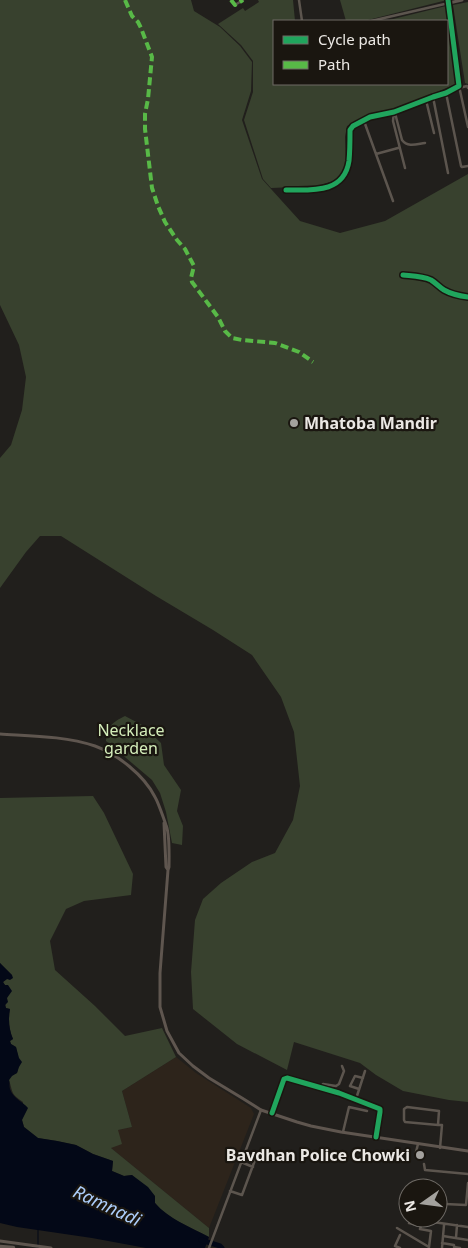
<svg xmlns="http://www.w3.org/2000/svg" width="468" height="1248" font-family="'Noto Sans',sans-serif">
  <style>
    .built { fill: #2d241b }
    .green { fill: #38412e }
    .water { fill: #030817 }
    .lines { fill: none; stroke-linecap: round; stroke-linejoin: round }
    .stream { stroke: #030817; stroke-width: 1 }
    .river { stroke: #030817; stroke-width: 5 }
    .street { stroke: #5c554e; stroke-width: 2.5 }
    .secondary { stroke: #5f564f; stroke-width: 3 }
    .highway { stroke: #645a53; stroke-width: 4.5 }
    .quiet { stroke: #58b947; stroke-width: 4; stroke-dasharray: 8 4; stroke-linecap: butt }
    .cycleway-casing { stroke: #1a1610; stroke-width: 8 }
    .cycleway { stroke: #20a55d; stroke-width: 5 }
    .poi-dot { fill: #a4a29e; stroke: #1a1610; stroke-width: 2 }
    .labels { text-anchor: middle; stroke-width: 4.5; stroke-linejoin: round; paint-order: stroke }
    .poi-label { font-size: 16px; font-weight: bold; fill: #ebe8e4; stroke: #1a1610; text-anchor: start }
    .park-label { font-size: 16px; fill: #d4edba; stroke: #1a1610 }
    .water-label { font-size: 18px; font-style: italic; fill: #accdf9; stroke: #1a1610 }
  </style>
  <rect width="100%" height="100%" fill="#211f1c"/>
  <path class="built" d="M176,1057L196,1073L251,1108L254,1114L209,1228L111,1148L118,1130L132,1127L122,1091Z"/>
  <path class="green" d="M0,0H191L194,11L220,27L240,46L252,62L251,91L242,120L262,179L300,221L340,233L385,221L468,174V1102L449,1100L403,1091L376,1075L360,1063L294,1042L287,1070L237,1044L193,1009L191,972L195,920L203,899L221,883L252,862L275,853L293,820L300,786L294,732L281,697L252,655L213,630L156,596L61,536H40L26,552L0,588V458L11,445L22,410L26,377L19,345L0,305Z
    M258,0H293L295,21H274V84H447V21H385L446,6L456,84L393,110L369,115L347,126L345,137L346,161L341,175L333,181L318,186L271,188L263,179L244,120L253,92V61L241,45L218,24L243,8L245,11L259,2Z
    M340,0H447L364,21H346Z
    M468,2V84L465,83L453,5Z
    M125,716L142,725L161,743L164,765L181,790L177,811L183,826L182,845L172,843L166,812L160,793L152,780L106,741C108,726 111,723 125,716Z
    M93,796L104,813L133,874L131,895L84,901L66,909L50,941L55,970L95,1006L125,1036L162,1028L176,1057L122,1091L132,1127L118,1130L122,1144L111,1148L209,1228V1237L177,1221L160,1209L132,1175L124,1176L112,1171L113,1161L93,1154L76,1145L57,1141L38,1138L24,1127L22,1120L23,1102C11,1094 13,1093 9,1080L12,1075L17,1073C20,1064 18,1056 16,1047L11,1044L10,1041L13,1039C9,1029 8,1020 10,1009L6,1008C4,1000 11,993 8,986L5,985L3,982L12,975L0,963V798Z"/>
  <path class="water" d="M0,963L12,975L13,978L10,980L7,979L3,982L5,985H8L12,991L7,998L8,1002L5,1005L6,1008L10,1009C8,1020 9,1029 13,1039L10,1041L11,1044L16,1047L19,1058L22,1062L19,1067L17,1073L12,1076L9,1080C10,1083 9,1086 10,1089C13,1098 23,1102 28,1108L22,1120L24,1127L38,1138L57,1141L76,1145L93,1154L113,1161L112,1171L124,1176L132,1175L148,1187L155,1196V1203C169,1219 190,1227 209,1237L205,1248H146L92,1238L17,1227L0,1223Z"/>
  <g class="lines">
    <path class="stream" d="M38,1230V1248"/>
    <path class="river" d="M201,1240L220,1246L222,1248"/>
    <path class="street" d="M231,0L235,5L243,0
      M299,0L302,21
      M371,21L449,3
      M459,86L468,127
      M459,88L467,86L468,88
      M446,93L461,166L462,167L468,166
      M433,97L448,173
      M426,100L434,133
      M394,111L393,121L405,168
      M395,113L402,140C408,148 417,144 425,143
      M364,121L393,201
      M376,154L398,148
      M286,190C311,190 344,194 349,161C350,151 350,140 350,130L353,126L370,117L394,112L433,97L446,93L459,86L448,0
      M403,275C412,276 422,276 431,280C436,283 439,287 444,290C451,294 460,296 468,297
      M321,1087L323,1084L336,1086L339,1084L344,1071L342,1066
      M359,1089L350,1086L355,1076L363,1078
      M356,1099L365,1071
      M407,1107L439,1111L438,1125L405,1122L404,1120V1109Z
      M272,1113L284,1079L287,1078L339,1093L380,1109V1112L376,1137
      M438,1125H442L440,1148
      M343,1132L349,1107L367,1111
      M416,1152L418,1144
      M241,1162L253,1167
      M424,1164L425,1170L468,1174
      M230,1191L242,1195L255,1160
      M445,1204L466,1205L468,1183
      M433,1222L468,1227
      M409,1223L421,1226L420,1229L431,1231L429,1247
      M397,1228L429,1247
      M400,1235L395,1246L400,1248
      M443,1236L468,1240
      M456,1238L457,1225
      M442,1243L454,1245V1247L460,1248
      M209,1248L261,1110
      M442,1248L444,1225"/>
    <path class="secondary" d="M449,3L462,0
      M0,734C31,736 65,736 95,746C117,754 144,775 155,797C159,804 163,817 166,825C170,834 169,856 169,867L168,870L160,973V1007L167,1031L179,1053L193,1066L209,1078L242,1098L261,1110L297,1122L311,1126L341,1132L468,1151
      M164,823L166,867L168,870
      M0,1241L51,1248"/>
    <path class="highway" d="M0,1247L13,1248"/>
    <path class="quiet" d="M125,0L132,16L138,22L141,28L152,57L148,99L145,114V129L152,188L158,206L165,222L177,240L185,249L194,266L191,278L192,282L218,317L225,331L232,338L242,340L275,343L299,352L313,362
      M231,0L235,5L243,0"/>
    <defs>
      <path id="cycleway" d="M286,190C311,190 344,194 349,161C350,151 350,140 350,130L353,126L370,117L394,112L433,97L446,93L459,86L448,0
        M403,275C412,276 422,276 431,280C436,283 439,287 444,290C451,294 460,296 468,297
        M272,1113L284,1079L287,1078L339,1093L380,1109V1112L376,1137"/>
    </defs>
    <use href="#cycleway" class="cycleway-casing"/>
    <use href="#cycleway" class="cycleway"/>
  </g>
  <g class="poi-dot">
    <circle cx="294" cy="423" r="5"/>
    <circle cx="420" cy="1155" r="5"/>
  </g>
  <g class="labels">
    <g class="poi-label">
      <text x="304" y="429">Mhatoba Mandir</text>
      <text x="410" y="1161" text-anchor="end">Bavdhan Police Chowki</text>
    </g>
    <g class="park-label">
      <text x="131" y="736">Necklace<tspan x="131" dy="18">garden</tspan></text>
    </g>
    <g class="water-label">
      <text transform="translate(107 1206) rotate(25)" y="6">Ramnadi</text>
    </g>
  </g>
  <rect x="273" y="20" width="175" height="65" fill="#1a1610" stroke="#6e6a65"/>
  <rect x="283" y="36" width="25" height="8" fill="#20a55d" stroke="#6e6a65"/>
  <text x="318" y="45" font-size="15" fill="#ebe8e4">Cycle path</text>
  <rect x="283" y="61" width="25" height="8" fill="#58b947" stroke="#6e6a65"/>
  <text x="318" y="70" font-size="15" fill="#ebe8e4">Path</text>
  <g transform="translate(423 1203) rotate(256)"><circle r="24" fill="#1a1610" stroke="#6e6a65"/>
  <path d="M0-4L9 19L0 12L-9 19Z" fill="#a4a29e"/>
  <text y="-8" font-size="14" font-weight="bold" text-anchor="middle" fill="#ebe8e4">N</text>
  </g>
</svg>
